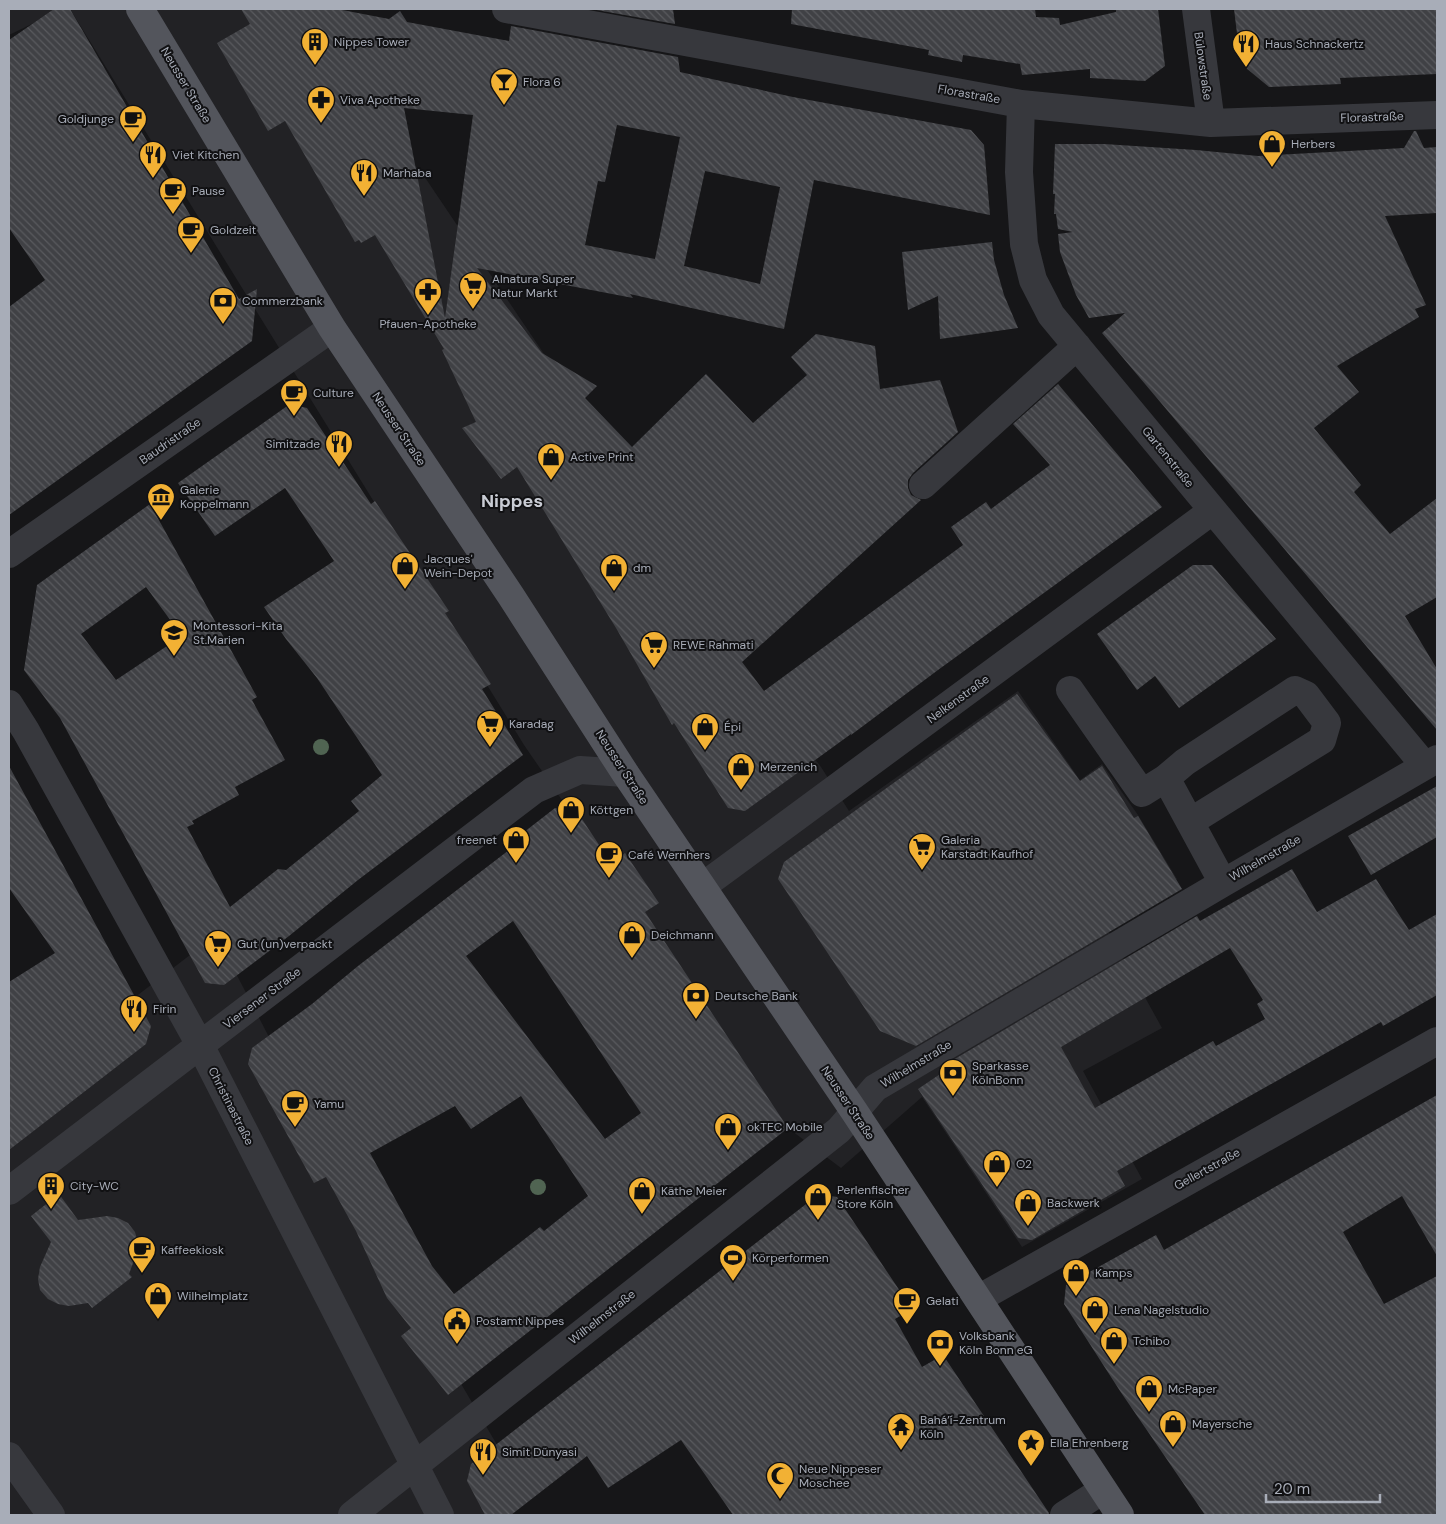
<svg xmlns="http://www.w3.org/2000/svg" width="1446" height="1524" font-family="'DM Sans',sans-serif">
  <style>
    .built { fill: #222225 }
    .building { fill: url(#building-back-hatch); fill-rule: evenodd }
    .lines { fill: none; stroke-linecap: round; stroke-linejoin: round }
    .minor { stroke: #37383d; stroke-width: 28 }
    .major { stroke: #53555c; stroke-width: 28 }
    .tree { fill: #506452 }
    .labels { text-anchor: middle; stroke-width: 4; stroke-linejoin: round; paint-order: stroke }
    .poi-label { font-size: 12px; fill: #a8adb8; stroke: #111113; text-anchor: start }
    .street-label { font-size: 12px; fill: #a8adb8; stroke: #111113 }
    .district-label { font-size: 18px; font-weight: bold; fill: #c9ccd4; stroke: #111113 }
  </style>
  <defs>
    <pattern id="building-back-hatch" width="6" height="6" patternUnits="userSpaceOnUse" patternTransform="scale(1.25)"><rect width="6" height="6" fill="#404145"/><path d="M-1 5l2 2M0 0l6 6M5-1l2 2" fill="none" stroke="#595a5e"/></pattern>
  </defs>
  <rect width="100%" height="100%" fill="#161618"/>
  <path class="built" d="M9,9H63L9,35Z
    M70,9H289L426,179L743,649L735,655L821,767L849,811L1018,691L1080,780L1102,764L1138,815L1177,879L1105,925L1162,1028L1083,1071L1142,1179L1022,1247L922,1097L841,1168L788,1128L524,745Z
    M216,935L362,1216L529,1499L509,1515H9V1094Z"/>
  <path class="building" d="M54,9H70L239,299L257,289L252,341L9,515V307L45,280L9,228V40Z
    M241,9H337L389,19L400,11L407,22L509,41L511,26L678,57L680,72L793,97L971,130L984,145L990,215L814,180L784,329L630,294L633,298L477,268L542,353L597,386L585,398L632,447L706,374L753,423L807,375L791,357L816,334L875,346L880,389L940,380L958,432L913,473L908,480V488L911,495L921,500L742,662L764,691L963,545L951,527L986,502L991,509L1050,465L1013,424L1058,384L1162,507L938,670L851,735V734L745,811L728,808L674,723L672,725L616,628L517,467L501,479L462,428L476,422L442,350L444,349L375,235L361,243L359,240L355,242L285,121L268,131L217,43L250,24ZM404,108L473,115L445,318ZM617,125L680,137L655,259L585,245L598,181L605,182ZM705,171L780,187L760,284L684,266Z
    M591,9H673L675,24Z
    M792,9H1035L1036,17L1059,18L1060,25L1116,12V9H1158L1165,66L1145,81L1090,78V69L1022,75L1020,64L963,55L962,62L928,55L929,50L791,24Z
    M1234,9H1437V74L1340,78L1341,84L1269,87L1246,68L1244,50H1239Z
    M1414,131H1416L1424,148L1437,147V213L1385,216L1426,305L1415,309L1419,317L1337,366L1359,392L1314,428L1361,485L1354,492L1390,534L1437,498V597L1405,616L1437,669V730L1102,333L1125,313L1089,318L1076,295L1060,252L1058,234L1073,232L1058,229L1056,214H1054L1055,194H1053L1055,144H1104L1196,150L1258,156L1404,148Z
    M992,242L994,260L1004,295L1018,328L940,339L938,296L908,310L902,252Z
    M290,404L307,408L371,504L375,501L449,611L445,613L491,684L482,689L523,755L358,880L289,936L224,985L205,983L60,718L24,670L37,585L150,504L257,697L252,700L285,760L235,787L239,795L192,821L194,824L187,827L230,907L278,869L286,870L359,811L351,801L382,775L317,678L286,639L264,607L334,561L285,488L215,536L178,483ZM146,587L182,636L116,680L81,634Z
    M1193,565H1212L1276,639L1179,708L1155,676L1137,690L1097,634Z
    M1017,694L1080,781L1102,766L1134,818L1138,816L1182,889L916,1046L880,1031L778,879L784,862Z
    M9,766L151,1026L146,1044L9,1150V982L55,953L9,888Z
    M1437,786V837L1371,875L1348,836Z
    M555,808L578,813L611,863L625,853L659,903L645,912L788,1128L448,1395L401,1336L411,1328L387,1298L356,1231L326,1177L314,1183L248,1064L252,1048L312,1004L358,966L513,847L510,843ZM513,921L641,1113L605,1139L466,956ZM521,1096L588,1196L544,1231L540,1227L454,1294L432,1266L370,1153L455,1106L471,1129Z
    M1292,869L1317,912L1376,879L1409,930L1437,914V995L1383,1026L1381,1022L1117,1171L1125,1186L1032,1240L1018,1238L918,1089L958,1062L953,1060L1197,916L1200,921ZM1230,948L1263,1000L1257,1004L1265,1019L1216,1046L1213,1041L1095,1108L1061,1047Z
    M1437,1095V1256L1402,1196L1343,1232L1384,1304L1437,1276V1515H1205L1120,1391L1064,1304L1066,1285L1156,1235L1164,1250Z
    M59,1194L78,1220L107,1216L118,1218L128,1223L135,1232L138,1243L136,1255L129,1274L132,1277L92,1308L88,1303L69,1306L58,1304L48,1299L40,1290L38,1279L40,1267L51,1242L31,1216Z
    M819,1194L837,1197L912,1309L895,1319L922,1367L943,1355L1049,1513L1048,1515H733L681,1440L608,1488L587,1456L511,1515H485L467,1481L471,1464Z"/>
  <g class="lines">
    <path class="minor" d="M506,9L1021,104L1211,123L1437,115
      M1196,9L1211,123
      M1021,104L1019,172L1024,244L1033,280L1051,315L1425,766
      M923,485L1077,346
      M9,554L332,328
      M1070,690L1142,793L1166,778L1223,883
      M9,704L26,731L200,1045L440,1515
      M1166,778L1185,762L1295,690L1306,695L1327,723L1322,740L1190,822
      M703,886L1212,511
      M9,1191L534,790L580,770L625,773
      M978,1299L1437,1041
      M9,1456L51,1515
      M352,1515L839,1130L875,1088L1223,883L1437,759
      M1064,1515L1103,1490"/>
    <path class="major" d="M140,9L332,328L511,596L625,773L854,1111L1120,1515"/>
  </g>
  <g class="tree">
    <circle cx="321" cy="747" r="8"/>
    <circle cx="538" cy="1187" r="8"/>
  </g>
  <defs>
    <symbol id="building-pin" viewBox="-11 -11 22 30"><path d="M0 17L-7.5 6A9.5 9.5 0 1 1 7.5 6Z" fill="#f2b134" stroke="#111113"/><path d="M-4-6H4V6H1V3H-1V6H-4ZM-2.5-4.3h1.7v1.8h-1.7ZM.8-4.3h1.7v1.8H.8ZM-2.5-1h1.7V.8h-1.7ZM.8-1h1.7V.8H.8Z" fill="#111"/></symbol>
    <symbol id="restaurant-pin" viewBox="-11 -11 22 30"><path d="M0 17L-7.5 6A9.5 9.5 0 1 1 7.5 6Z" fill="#f2b134" stroke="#111113"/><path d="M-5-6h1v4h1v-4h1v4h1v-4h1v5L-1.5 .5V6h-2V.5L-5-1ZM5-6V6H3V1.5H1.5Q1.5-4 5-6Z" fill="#111"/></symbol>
    <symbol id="bar-pin" viewBox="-11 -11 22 30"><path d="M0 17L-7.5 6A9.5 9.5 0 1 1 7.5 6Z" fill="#f2b134" stroke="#111113"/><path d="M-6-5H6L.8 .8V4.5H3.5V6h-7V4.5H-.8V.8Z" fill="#111"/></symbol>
    <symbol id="pharmacy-pin" viewBox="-11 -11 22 30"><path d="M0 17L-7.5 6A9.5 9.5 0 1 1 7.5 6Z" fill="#f2b134" stroke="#111113"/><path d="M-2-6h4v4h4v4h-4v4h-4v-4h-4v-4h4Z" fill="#111"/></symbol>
    <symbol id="cafe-pin" viewBox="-11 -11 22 30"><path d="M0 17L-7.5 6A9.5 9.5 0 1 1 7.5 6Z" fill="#f2b134" stroke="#111113"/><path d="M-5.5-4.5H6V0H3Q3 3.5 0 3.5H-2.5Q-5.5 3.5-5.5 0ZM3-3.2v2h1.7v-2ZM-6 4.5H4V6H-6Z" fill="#111"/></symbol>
    <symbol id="shop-pin" viewBox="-11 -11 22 30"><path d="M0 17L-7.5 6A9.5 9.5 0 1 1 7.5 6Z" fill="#f2b134" stroke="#111113"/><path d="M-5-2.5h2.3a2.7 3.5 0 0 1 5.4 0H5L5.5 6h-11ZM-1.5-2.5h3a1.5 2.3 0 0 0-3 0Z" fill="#111"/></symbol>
    <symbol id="supermarket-pin" viewBox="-11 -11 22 30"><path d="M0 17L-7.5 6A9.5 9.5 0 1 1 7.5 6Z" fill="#f2b134" stroke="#111113"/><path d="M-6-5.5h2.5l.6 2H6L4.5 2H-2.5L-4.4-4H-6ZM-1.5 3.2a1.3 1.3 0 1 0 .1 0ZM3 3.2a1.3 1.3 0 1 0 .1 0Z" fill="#111"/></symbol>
    <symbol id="bank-pin" viewBox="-11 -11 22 30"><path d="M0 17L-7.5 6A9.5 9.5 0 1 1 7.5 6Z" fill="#f2b134" stroke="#111113"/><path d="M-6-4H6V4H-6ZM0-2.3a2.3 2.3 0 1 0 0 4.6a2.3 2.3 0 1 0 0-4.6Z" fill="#111"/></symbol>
    <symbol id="museum-pin" viewBox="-11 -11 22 30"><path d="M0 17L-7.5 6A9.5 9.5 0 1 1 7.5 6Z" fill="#f2b134" stroke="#111113"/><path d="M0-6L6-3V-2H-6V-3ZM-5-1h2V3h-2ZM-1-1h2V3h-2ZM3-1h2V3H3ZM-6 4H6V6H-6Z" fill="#111"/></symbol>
    <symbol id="school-pin" viewBox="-11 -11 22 30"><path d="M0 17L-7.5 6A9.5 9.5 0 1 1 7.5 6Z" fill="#f2b134" stroke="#111113"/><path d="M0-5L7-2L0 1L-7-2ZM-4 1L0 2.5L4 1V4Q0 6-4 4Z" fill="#111"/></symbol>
    <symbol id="stadium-pin" viewBox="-11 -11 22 30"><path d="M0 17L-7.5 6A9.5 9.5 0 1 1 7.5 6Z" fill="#f2b134" stroke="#111113"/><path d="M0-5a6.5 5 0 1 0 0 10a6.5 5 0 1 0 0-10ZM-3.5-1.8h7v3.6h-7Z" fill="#111"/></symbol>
    <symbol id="civic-pin" viewBox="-11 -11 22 30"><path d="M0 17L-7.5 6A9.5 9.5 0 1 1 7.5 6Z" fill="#f2b134" stroke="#111113"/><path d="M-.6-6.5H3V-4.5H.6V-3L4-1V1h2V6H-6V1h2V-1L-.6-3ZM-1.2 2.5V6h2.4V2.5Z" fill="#111"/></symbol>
    <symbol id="temple-pin" viewBox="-11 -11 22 30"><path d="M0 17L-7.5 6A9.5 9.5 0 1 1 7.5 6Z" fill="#f2b134" stroke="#111113"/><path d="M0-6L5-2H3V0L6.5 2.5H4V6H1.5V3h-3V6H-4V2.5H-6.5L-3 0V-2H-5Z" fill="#111"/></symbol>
    <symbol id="sight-pin" viewBox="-11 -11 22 30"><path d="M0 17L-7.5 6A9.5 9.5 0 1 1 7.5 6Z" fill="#f2b134" stroke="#111113"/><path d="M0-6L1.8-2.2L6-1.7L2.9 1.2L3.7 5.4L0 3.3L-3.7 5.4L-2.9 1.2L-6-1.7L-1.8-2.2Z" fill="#111"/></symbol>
    <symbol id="mosque-pin" viewBox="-11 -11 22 30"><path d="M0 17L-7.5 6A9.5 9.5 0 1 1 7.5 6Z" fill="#f2b134" stroke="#111113"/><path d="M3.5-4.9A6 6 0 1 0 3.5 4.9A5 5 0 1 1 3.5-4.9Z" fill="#111"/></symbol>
  </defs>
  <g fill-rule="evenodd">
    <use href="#building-pin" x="299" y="26" width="32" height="43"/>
    <use href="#restaurant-pin" x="1230" y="28" width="32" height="43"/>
    <use href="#bar-pin" x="488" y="66" width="32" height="43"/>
    <use href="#pharmacy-pin" x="305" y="84" width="32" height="43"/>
    <use href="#cafe-pin" x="117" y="103" width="32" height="43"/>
    <use href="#shop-pin" x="1256" y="128" width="32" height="43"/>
    <use href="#restaurant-pin" x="137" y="139" width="32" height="43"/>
    <use href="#restaurant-pin" x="348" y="157" width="32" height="43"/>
    <use href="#cafe-pin" x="157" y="175" width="32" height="43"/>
    <use href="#cafe-pin" x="175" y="214" width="32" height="43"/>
    <use href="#supermarket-pin" x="457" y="270" width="32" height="43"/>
    <use href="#pharmacy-pin" x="412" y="276" width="32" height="43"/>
    <use href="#bank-pin" x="207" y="285" width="32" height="43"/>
    <use href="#cafe-pin" x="278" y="377" width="32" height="43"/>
    <use href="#restaurant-pin" x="323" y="428" width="32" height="43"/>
    <use href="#shop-pin" x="535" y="441" width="32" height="43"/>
    <use href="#museum-pin" x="145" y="481" width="32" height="43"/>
    <use href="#shop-pin" x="389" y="550" width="32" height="43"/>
    <use href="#shop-pin" x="598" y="552" width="32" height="43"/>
    <use href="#school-pin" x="158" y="617" width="32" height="43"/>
    <use href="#supermarket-pin" x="638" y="629" width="32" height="43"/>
    <use href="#supermarket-pin" x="474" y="708" width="32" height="43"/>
    <use href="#shop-pin" x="689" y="711" width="32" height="43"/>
    <use href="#shop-pin" x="725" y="751" width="32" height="43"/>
    <use href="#shop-pin" x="555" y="794" width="32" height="43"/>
    <use href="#shop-pin" x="500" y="824" width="32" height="43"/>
    <use href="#supermarket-pin" x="906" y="831" width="32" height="43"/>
    <use href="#cafe-pin" x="593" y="839" width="32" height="43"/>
    <use href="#shop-pin" x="616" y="919" width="32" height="43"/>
    <use href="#supermarket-pin" x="202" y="928" width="32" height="43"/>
    <use href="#bank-pin" x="680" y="980" width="32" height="43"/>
    <use href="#restaurant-pin" x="118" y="993" width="32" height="43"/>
    <use href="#bank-pin" x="937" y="1057" width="32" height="43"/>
    <use href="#cafe-pin" x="279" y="1088" width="32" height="43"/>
    <use href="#shop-pin" x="712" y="1111" width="32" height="43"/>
    <use href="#shop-pin" x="981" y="1148" width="32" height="43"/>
    <use href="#building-pin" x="35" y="1170" width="32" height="43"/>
    <use href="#shop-pin" x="626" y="1175" width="32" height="43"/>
    <use href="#shop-pin" x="802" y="1181" width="32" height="43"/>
    <use href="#shop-pin" x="1012" y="1187" width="32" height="43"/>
    <use href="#cafe-pin" x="126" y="1234" width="32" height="43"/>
    <use href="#stadium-pin" x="717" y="1242" width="32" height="43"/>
    <use href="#shop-pin" x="1060" y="1257" width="32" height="43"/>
    <use href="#shop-pin" x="142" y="1280" width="32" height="43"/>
    <use href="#cafe-pin" x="891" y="1285" width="32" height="43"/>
    <use href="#shop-pin" x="1079" y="1294" width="32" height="43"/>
    <use href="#civic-pin" x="441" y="1305" width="32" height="43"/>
    <use href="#shop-pin" x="1098" y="1325" width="32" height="43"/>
    <use href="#bank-pin" x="924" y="1327" width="32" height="43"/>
    <use href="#shop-pin" x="1133" y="1373" width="32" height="43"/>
    <use href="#shop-pin" x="1157" y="1408" width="32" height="43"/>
    <use href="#temple-pin" x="885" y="1411" width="32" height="43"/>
    <use href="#sight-pin" x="1015" y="1427" width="32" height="43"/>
    <use href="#restaurant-pin" x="467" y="1436" width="32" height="43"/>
    <use href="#mosque-pin" x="764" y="1460" width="32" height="43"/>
  </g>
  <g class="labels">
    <g class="poi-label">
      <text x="334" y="46">Nippes Tower</text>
      <text x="1265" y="48">Haus Schnackertz</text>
      <text x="523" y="86">Flora 6</text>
      <text x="340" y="104">Viva Apotheke</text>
      <text x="114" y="123" text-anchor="end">Goldjunge</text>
      <text x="1291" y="148">Herbers</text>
      <text x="172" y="159">Viet Kitchen</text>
      <text x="383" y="177">Marhaba</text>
      <text x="192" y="195">Pause</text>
      <text x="210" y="234">Goldzeit</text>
      <text x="492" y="283">Alnatura Super<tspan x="492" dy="14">Natur Markt</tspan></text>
      <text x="242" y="305">Commerzbank</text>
      <text x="428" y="328" text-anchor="middle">Pfauen-Apotheke</text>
      <text x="313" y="397">Culture</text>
      <text x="320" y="448" text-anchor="end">Simitzade</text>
      <text x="570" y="461">Active Print</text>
      <text x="180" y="494">Galerie<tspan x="180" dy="14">Koppelmann</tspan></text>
      <text x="424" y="563">Jacques'<tspan x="424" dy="14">Wein-Depot</tspan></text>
      <text x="633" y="572">dm</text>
      <text x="193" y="630">Montessori-Kita<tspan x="193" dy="14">St.Marien</tspan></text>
      <text x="673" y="649">REWE Rahmati</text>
      <text x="509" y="728">Karadag</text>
      <text x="724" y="731">Épi</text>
      <text x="760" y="771">Merzenich</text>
      <text x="590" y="814">Köttgen</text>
      <text x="497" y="844" text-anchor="end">freenet</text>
      <text x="941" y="844">Galeria<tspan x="941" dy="14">Karstadt Kaufhof</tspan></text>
      <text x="628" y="859">Café Wernhers</text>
      <text x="651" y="939">Deichmann</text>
      <text x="237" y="948">Gut (un)verpackt</text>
      <text x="715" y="1000">Deutsche Bank</text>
      <text x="153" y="1013">Firin</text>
      <text x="972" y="1070">Sparkasse<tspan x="972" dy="14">KölnBonn</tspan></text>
      <text x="314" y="1108">Yamu</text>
      <text x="747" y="1131">okTEC Mobile</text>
      <text x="1016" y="1168">O2</text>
      <text x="70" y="1190">City-WC</text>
      <text x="837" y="1194">Perlenfischer<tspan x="837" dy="14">Store Köln</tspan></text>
      <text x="661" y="1195">Käthe Meier</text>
      <text x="1047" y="1207">Backwerk</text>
      <text x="161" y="1254">Kaffeekiosk</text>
      <text x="752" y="1262">Körperformen</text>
      <text x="1095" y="1277">Kamps</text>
      <text x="177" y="1300">Wilhelmplatz</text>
      <text x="926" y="1305">Gelati</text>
      <text x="1114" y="1314">Lena Nagelstudio</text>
      <text x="476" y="1325">Postamt Nippes</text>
      <text x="959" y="1340">Volksbank<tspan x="959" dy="14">Köln Bonn eG</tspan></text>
      <text x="1133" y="1345">Tchibo</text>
      <text x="1168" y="1393">McPaper</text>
      <text x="920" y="1424">Bahá’í-Zentrum<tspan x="920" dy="14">Köln</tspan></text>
      <text x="1192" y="1428">Mayersche</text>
      <text x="1050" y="1447">Ella Ehrenberg</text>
      <text x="502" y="1456">Simit Dünyasi</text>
      <text x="799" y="1473">Neue Nippeser<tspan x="799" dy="14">Moschee</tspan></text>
    </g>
    <g class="street-label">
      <text transform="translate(1203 66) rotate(82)" y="4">Bülowstraße</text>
      <text transform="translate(186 85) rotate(59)" y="4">Neusser Straße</text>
      <text transform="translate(969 94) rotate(10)" y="4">Florastraße</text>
      <text transform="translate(1372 117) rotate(-2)" y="4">Florastraße</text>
      <text transform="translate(399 429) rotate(56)" y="4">Neusser Straße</text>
      <text transform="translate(170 441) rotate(-35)" y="4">Baudristraße</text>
      <text transform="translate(1168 457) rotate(51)" y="4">Gartenstraße</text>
      <text transform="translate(958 699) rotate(-36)" y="4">Nelkenstraße</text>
      <text transform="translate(622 767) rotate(57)" y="4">Neusser Straße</text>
      <text transform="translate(1265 858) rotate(-30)" y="4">Wilhelmstraße</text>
      <text transform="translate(262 998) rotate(-37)" y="4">Viersener Straße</text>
      <text transform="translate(916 1064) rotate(-31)" y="4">Wilhelmstraße</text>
      <text transform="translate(848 1103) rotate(56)" y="4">Neusser Straße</text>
      <text transform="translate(231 1106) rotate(63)" y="4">Christinastraße</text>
      <text transform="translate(1207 1169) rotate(-29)" y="4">Gellertstraße</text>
      <text transform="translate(602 1317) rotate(-38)" y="4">Wilhelmstraße</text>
    </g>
    <g class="district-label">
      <text x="512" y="507">Nippes</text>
    </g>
  </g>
  <rect width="1446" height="1524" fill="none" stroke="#a8adb8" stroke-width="20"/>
  <path d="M1266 1494v8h114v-8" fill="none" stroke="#a8adb8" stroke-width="2.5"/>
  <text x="1274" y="1494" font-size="15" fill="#a8adb8" stroke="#111113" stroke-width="4" paint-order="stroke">20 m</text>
</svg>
